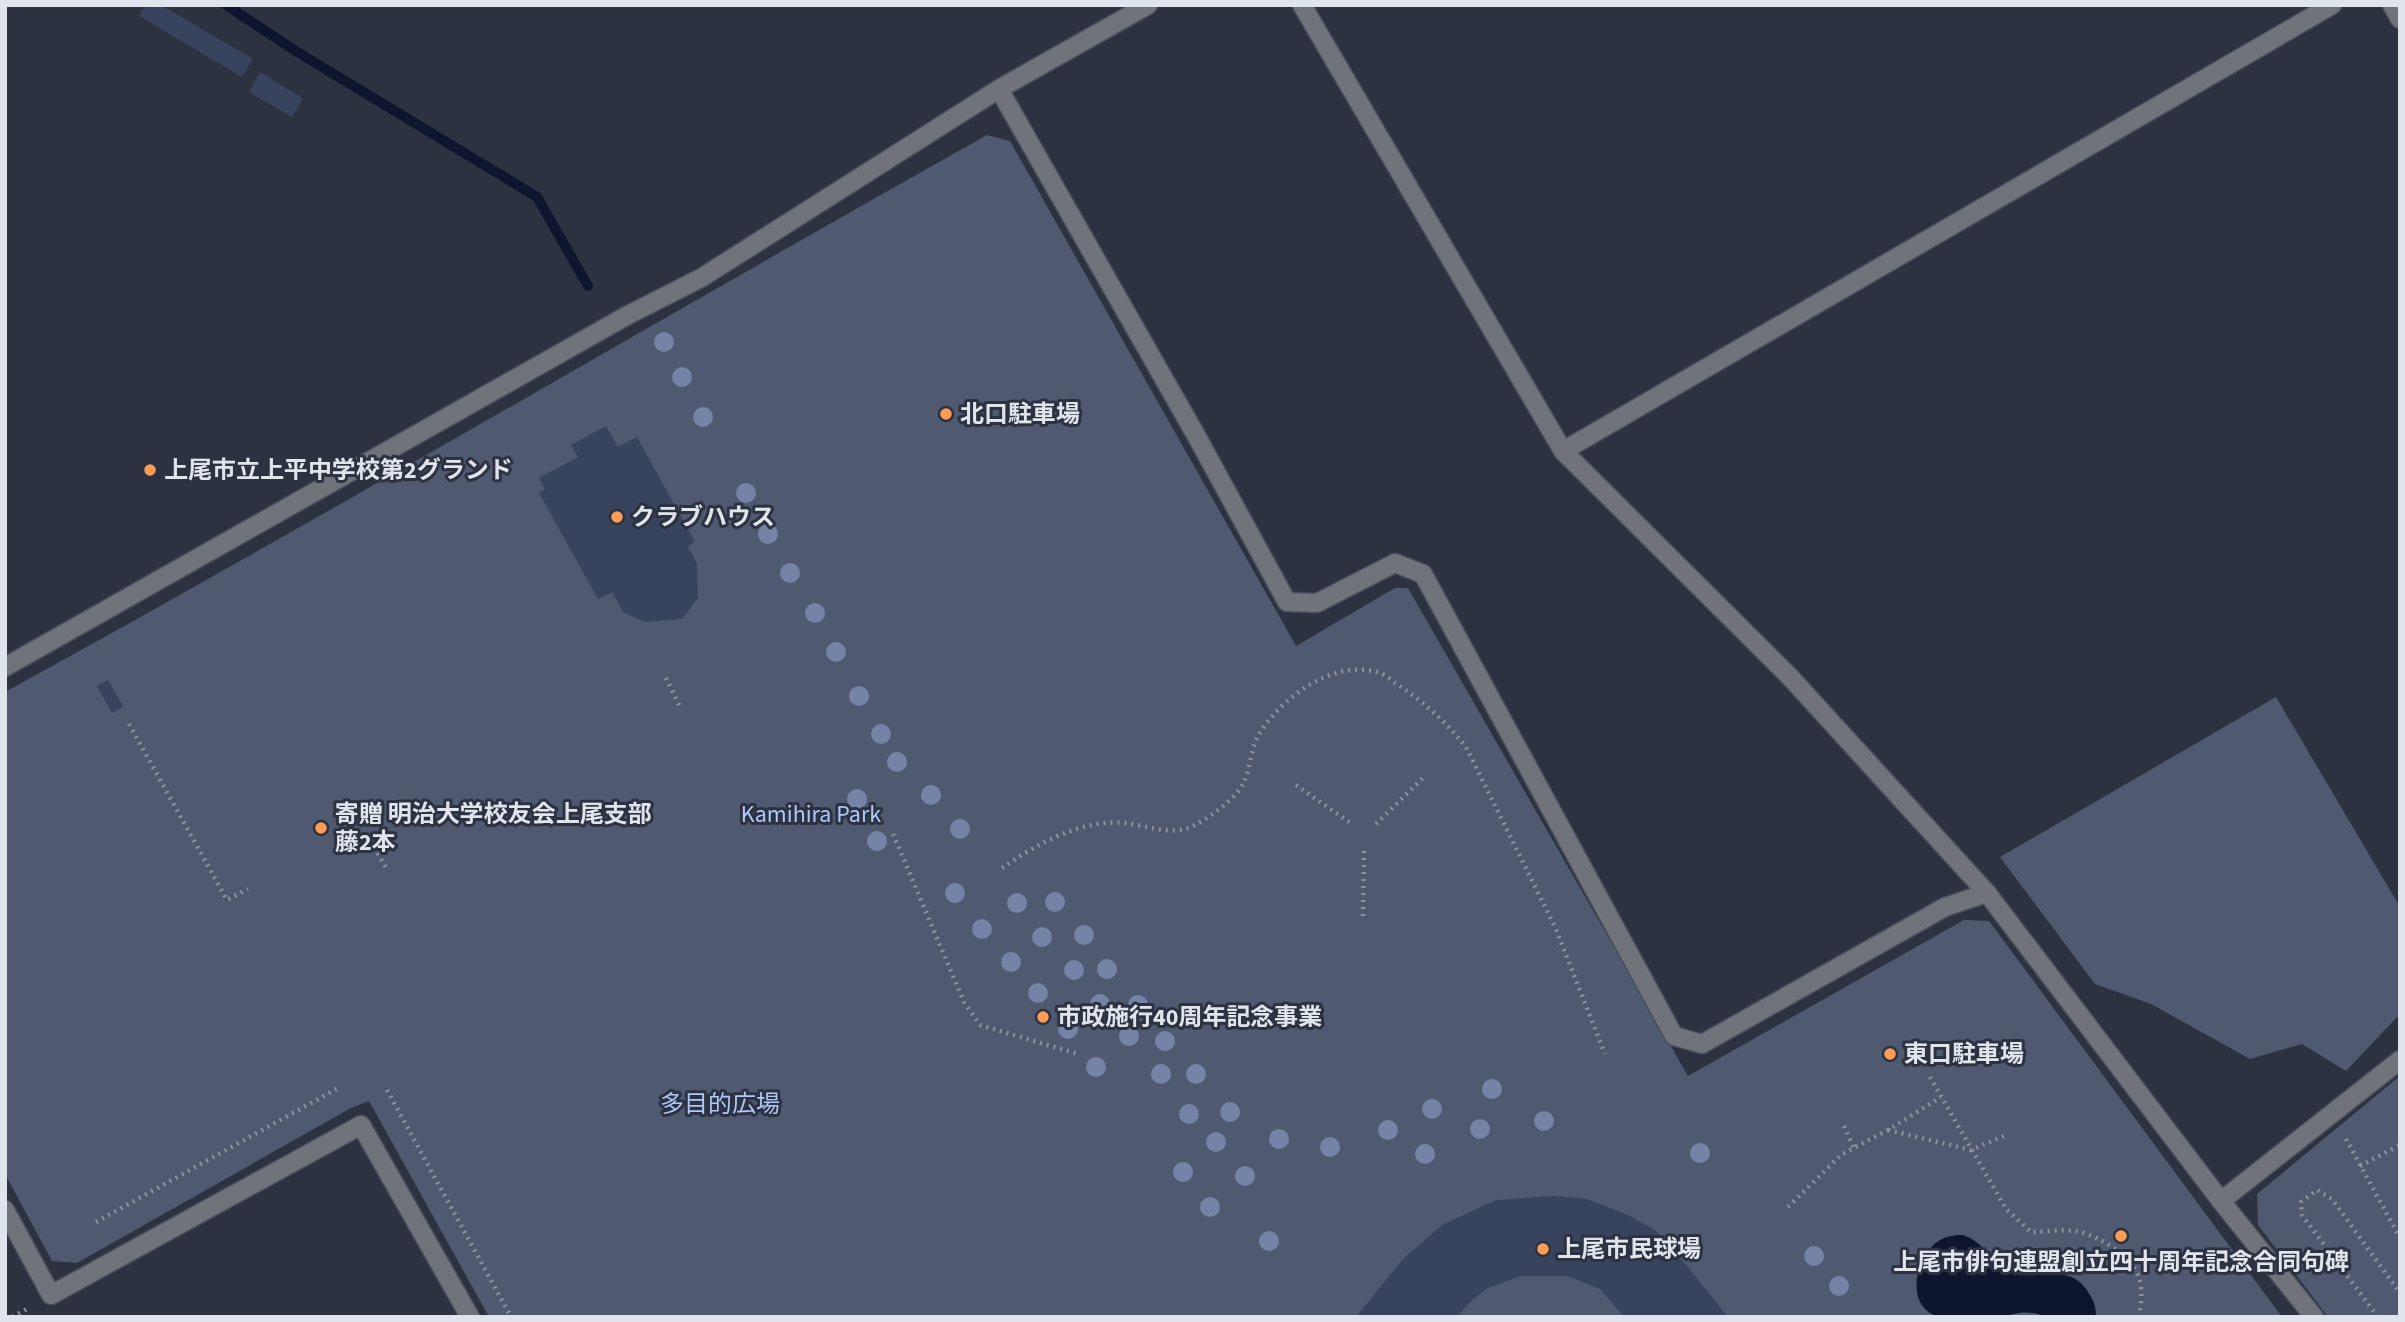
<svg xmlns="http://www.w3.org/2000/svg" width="2405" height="1322" font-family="'Source Sans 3','Noto Sans JP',sans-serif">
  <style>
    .green { fill: #4f5a71 }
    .water { fill: #0d162c }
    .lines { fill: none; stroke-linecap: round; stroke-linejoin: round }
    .stream { stroke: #0d162c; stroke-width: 10 }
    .building { fill: #38435d }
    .minor-casing { stroke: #494e5c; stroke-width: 21 }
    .path { stroke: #8d929d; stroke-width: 4.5; stroke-dasharray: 2 5; stroke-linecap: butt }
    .minor { stroke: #70737a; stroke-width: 18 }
    .tree { fill: #7584a6 }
    .poi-dot { fill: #fd9d55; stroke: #2c3240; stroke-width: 2.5 }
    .labels { text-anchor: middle; stroke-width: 6; stroke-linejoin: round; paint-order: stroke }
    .poi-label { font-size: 24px; font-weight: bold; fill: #e0e4ed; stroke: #2c3240; text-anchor: start }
    .park-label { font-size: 24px; fill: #b0c7fa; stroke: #2c3240 }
  </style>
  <rect width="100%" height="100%" fill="#2c3240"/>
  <path class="green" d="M987,135L1010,141L1296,646L1395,588H1408L1688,1076L1964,920L1989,921L2282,1317H489L369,1101L351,1108L77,1263L52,1261L5,1174V692C335,511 659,319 987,135Z
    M2276,697L2400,907V1014L2346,1071L2302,1044L2250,1059L2151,1004L2095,984L2000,857Z
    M2400,1076V1317H2328L2258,1225L2257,1194Z"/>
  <path class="water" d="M1963,1235C1984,1242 1989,1260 2009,1271C2034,1284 2069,1260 2088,1292C2094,1301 2096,1306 2096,1317H2044C2034,1310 2015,1312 2004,1317C1989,1317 1951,1320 1939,1317C1904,1307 1915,1258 1937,1242C1945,1236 1954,1235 1963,1235Z"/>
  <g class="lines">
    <path class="stream" d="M226,5L299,53L537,197L588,286"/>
  </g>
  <path class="building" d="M146,5H161L253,59L242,77L139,16Z
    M260,72L303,98L292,117L249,92Z
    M606,426L618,447L637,437L695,542L688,546L697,564L698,598L682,619L645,622L623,612L612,592L598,599L539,493L545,489L539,478L578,457L571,445Z
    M108,680L123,706L112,713L97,686Z
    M1554,1196L1587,1199L1628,1215L1655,1230L1678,1255L1728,1317H1624L1600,1289L1567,1276H1521L1488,1288L1472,1300L1457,1317H1356L1402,1260L1442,1225L1496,1200Z"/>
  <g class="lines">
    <defs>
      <path id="minor" d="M1302,5L1563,451L1791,678L1987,893L2221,1201L2314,1317
        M2392,5L2400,19
        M999,89L1197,437L1287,602L1317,603L1395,563L1423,574L1674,1036L1702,1044L1945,907L1987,893
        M1563,451L2332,5
        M5,667L628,315L701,278L999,89L1148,5
        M2221,1201L2400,1060
        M5,1210L51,1295L361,1125L470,1317"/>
    </defs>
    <use href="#minor" class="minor-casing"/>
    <path class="path" d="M666,678L679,705
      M129,724L227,900L248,889
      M1296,785L1352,824
      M1376,824L1426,775
      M893,834L964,1002L980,1025L1078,1054
      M374,847L388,871
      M1002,868C1037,844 1081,819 1125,823C1145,825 1166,835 1188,828C1204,823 1238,797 1244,782C1251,766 1251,745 1261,731C1284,696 1333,660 1377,672C1383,673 1390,679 1395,683C1423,701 1445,721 1466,747L1555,927L1605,1054
      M1363,916L1364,847
      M1930,1077L2006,1209L2031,1232C2045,1232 2061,1229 2075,1231C2097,1234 2133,1257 2139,1278C2143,1290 2141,1305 2139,1317
      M387,1090L511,1317
      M1844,1126L1854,1148
      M1888,1130L1971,1150L2006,1135
      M2346,1139L2400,1238
      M2360,1166L2400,1145
      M1788,1207L1842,1154L1888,1130L1941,1097
      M96,1222L340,1087
      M12,1317L27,1309
      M2378,1317L2302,1215L2301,1202L2317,1190L2332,1199L2400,1293"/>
    <use href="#minor" class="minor"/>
  </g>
  <g class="tree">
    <circle cx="664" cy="342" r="10"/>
    <circle cx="682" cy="377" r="10"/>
    <circle cx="703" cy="417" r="10"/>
    <circle cx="746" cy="493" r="10"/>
    <circle cx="768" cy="534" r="10"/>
    <circle cx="790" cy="573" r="10"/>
    <circle cx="815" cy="613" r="10"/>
    <circle cx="836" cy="652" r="10"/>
    <circle cx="859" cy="696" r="10"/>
    <circle cx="881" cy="734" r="10"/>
    <circle cx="897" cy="762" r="10"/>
    <circle cx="931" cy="795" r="10"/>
    <circle cx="857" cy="799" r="10"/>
    <circle cx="960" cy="829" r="10"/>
    <circle cx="877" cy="841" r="10"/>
    <circle cx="955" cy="893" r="10"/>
    <circle cx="1055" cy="902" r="10"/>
    <circle cx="1017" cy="903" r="10"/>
    <circle cx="982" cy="929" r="10"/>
    <circle cx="1084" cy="935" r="10"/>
    <circle cx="1042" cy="937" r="10"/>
    <circle cx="1011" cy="962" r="10"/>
    <circle cx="1107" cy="969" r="10"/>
    <circle cx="1074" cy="970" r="10"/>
    <circle cx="1038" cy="993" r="10"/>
    <circle cx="1100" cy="1004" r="10"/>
    <circle cx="1138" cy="1005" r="10"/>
    <circle cx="1068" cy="1029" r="10"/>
    <circle cx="1129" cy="1036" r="10"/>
    <circle cx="1165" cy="1041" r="10"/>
    <circle cx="1096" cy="1067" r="10"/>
    <circle cx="1161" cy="1074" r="10"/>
    <circle cx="1196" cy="1074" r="10"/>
    <circle cx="1492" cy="1089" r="10"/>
    <circle cx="1432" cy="1109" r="10"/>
    <circle cx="1230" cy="1112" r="10"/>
    <circle cx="1189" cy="1114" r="10"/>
    <circle cx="1544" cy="1121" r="10"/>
    <circle cx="1480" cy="1129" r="10"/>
    <circle cx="1388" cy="1130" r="10"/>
    <circle cx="1279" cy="1139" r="10"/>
    <circle cx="1216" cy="1142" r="10"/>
    <circle cx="1330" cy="1147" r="10"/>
    <circle cx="1700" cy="1153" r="10"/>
    <circle cx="1425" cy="1154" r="10"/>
    <circle cx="1183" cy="1172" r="10"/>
    <circle cx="1245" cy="1176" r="10"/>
    <circle cx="1210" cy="1207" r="10"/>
    <circle cx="1269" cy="1241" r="10"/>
    <circle cx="1814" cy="1256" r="10"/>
    <circle cx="1839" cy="1286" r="10"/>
  </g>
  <g class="poi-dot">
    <circle cx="946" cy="414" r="7"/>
    <circle cx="150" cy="470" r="7"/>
    <circle cx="617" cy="517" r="7"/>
    <circle cx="321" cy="828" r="7"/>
    <circle cx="1043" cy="1017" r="7"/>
    <circle cx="1890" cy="1054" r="7"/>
    <circle cx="2121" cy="1236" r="7"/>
    <circle cx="1543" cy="1249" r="7"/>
  </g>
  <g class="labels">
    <g class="poi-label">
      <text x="960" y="422">北口駐車場</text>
      <text x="164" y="478">上尾市立上平中学校第2グランド</text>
      <text x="631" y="525">クラブハウス</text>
      <text x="335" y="822">寄贈 明治大学校友会上尾支部<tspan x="335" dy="28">藤2本</tspan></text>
      <text x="1057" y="1025">市政施行40周年記念事業</text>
      <text x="1904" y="1062">東口駐車場</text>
      <text x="1557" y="1257">上尾市民球場</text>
      <text x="2121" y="1270" text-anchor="middle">上尾市俳句連盟創立四十周年記念合同句碑</text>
    </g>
    <g class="park-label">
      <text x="811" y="822">Kamihira Park</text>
      <text x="720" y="1112">多目的広場</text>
    </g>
  </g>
  <rect width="2405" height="1322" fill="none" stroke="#e0e4ed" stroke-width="14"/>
</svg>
